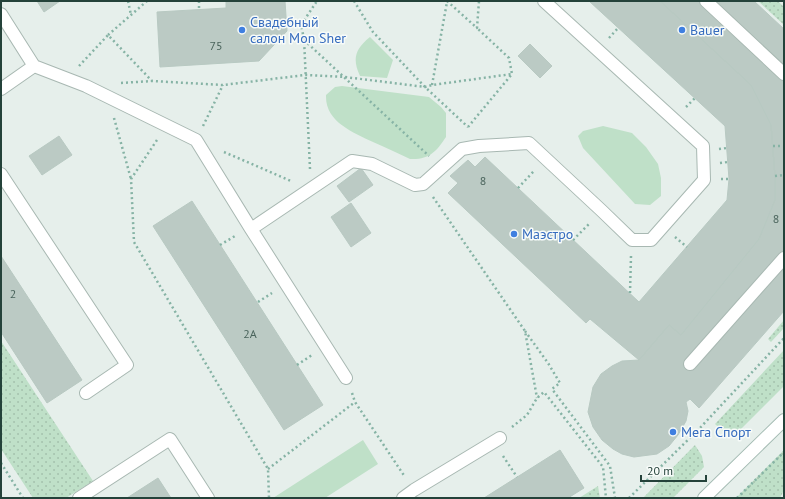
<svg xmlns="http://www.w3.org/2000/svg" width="785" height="499" font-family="'PT Sans',sans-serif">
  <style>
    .grass { fill: url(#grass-dots) }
    .park { fill: #bfe0c8 }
    .building { fill: #bbcac4; stroke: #b8c9c2 }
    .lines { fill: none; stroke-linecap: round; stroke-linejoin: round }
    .lane-casing { stroke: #a8b8b2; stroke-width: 14 }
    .secondary-casing { stroke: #a4bbb3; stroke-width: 14 }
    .path { stroke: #86b3a5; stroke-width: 2.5; stroke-dasharray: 2 3; stroke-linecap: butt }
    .lane { stroke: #fff; stroke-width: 12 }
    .secondary { stroke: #fff; stroke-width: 12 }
    .shop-dot { fill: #3f7fe0; stroke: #f7fbf9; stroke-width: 1.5 }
    .labels { text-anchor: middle; stroke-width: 3; stroke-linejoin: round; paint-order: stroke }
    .number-label { font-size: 12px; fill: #4a645c }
    .shop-label { font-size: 14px; fill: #366cbe; stroke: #f7fbf9; text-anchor: start }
  </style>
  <defs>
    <pattern id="grass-dots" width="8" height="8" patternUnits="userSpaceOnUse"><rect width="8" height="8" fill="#bfe0c8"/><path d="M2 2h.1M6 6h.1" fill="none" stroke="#a4c1ad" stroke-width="1.8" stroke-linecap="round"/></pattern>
  </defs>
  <rect width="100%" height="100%" fill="#e6efeb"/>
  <path class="grass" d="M758,1H778L784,7V25Z
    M784,320V328L771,342L768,339Z
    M1,341L93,481L66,498H33L1,449Z
    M784,350V386L740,430L726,434L715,424Z
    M695,445L702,456L704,467L673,498H643Z
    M784,450V490L780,498H736Z
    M598,486L600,498H579Z"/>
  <path class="park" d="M370,37L393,60L387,78L360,76C352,59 355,49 370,37Z
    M342,86L429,97L441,107L446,113V137C436,152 429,160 410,159C398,153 386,148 373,142C353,132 325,122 326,95L335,87Z
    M603,126L632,133L646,147L658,164L661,178V196L650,205L635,204L583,148L578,136L583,131Z
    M363,440L378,464L325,498H273Z"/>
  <path class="building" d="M37,1H60L44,12Z
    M226,1H285L287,31L259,61L160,67L157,12L226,8Z
    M589,1H660L751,85L771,125L775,176V200L759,239L681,335L669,325L639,360L590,319L586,323L448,193L458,183L450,176L468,160L475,167L485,157L639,302L727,200L729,179L725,126Z
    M660,1H754L784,29V311L699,408L690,399L686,402L688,411L686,421L678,435L669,446L657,454L634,457L622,454L613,449L602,440L593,427L588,412L593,387L601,374L612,366L622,361L639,360L669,325L681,335L759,239L775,200V176L771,125L751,85Z
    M530,44L552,66L540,78L518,56Z
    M59,136L72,155L42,175L29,156Z
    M361,168L373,185L349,202L337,186Z
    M192,201L323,405L284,430L153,226Z
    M351,203L371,233L351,247L331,217Z
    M1,256L82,380L47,403L1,332Z
    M560,450L584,488L568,498H484Z
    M158,478L171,498H127Z"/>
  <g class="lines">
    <defs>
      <path id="lane" d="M706,1L784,74
        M1,14L34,66L86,86L196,140L251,229L346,378
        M1,89L34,66
        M1,174L127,365L86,393
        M251,229L352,161L372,164L415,185L423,184L462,149L479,146L529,143L602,211L632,240H651L704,180L703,146L544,1
        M690,364L784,258
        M79,498L170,439L208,498
        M403,498L414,490L500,438"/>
      <path id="secondary" d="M704,498L784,420"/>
    </defs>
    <use href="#lane" class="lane-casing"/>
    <use href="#secondary" class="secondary-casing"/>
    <path class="path" d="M128,1L131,15
      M199,1V9
      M354,1L373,32L425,87L468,127
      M447,1L477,28L479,1
      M108,35L147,1
      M609,38L618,28
      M304,40L429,156
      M79,66L108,35L152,81
      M121,83L152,81L223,85L305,75L345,77L425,87L432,85L512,74
      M432,85L447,2
      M686,107L695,98
      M114,118L131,179
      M203,126L223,85
      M468,127L512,74L509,58L477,28
      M157,140L131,179L134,242L268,469L269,498
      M773,146H784
      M719,149L727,148
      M224,152L291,181
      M720,163L728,162
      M310,169L304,39L301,25L317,1
      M775,176L784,175
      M721,179H729
      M518,188L534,171
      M433,197L525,331L537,398
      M675,237L687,247
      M573,240L590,223
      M220,245L235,236
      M630,293L631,256
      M258,302L272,293
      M525,331L548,363L560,383L552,389L610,466L615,498
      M297,365L312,355
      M352,393L355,402L405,477
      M512,427L527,415L537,398L544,392L603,467L606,498
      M503,456L517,477
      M1,463L23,498
      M268,469L355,402
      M629,498L699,429L784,338
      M737,498L784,452"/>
    <use href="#lane" class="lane"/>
    <use href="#secondary" class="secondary"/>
  </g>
  <g class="shop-dot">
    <circle cx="242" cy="30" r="4"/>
    <circle cx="682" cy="30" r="4"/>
    <circle cx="514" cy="234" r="4"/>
    <circle cx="673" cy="432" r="4"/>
  </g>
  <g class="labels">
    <g class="number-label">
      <text x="216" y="50">75</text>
      <text x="483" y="185">8</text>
      <text x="776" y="223">8</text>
      <text x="13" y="298">2</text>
      <text x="250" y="338">2А</text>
    </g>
    <g class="shop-label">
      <text x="250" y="27">Свадебный<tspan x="250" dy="16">салон Mon Sher</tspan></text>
      <text x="690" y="35">Bauer</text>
      <text x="522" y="239">Маэстро</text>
      <text x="681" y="437">Мега Спорт</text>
    </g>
  </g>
  <rect width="785" height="499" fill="none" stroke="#24423a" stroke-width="4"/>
  <path d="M641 475v6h65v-6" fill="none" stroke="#24423a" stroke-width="2"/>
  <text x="647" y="475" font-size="12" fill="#24423a" stroke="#f7fbf9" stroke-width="3" paint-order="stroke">20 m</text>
</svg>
